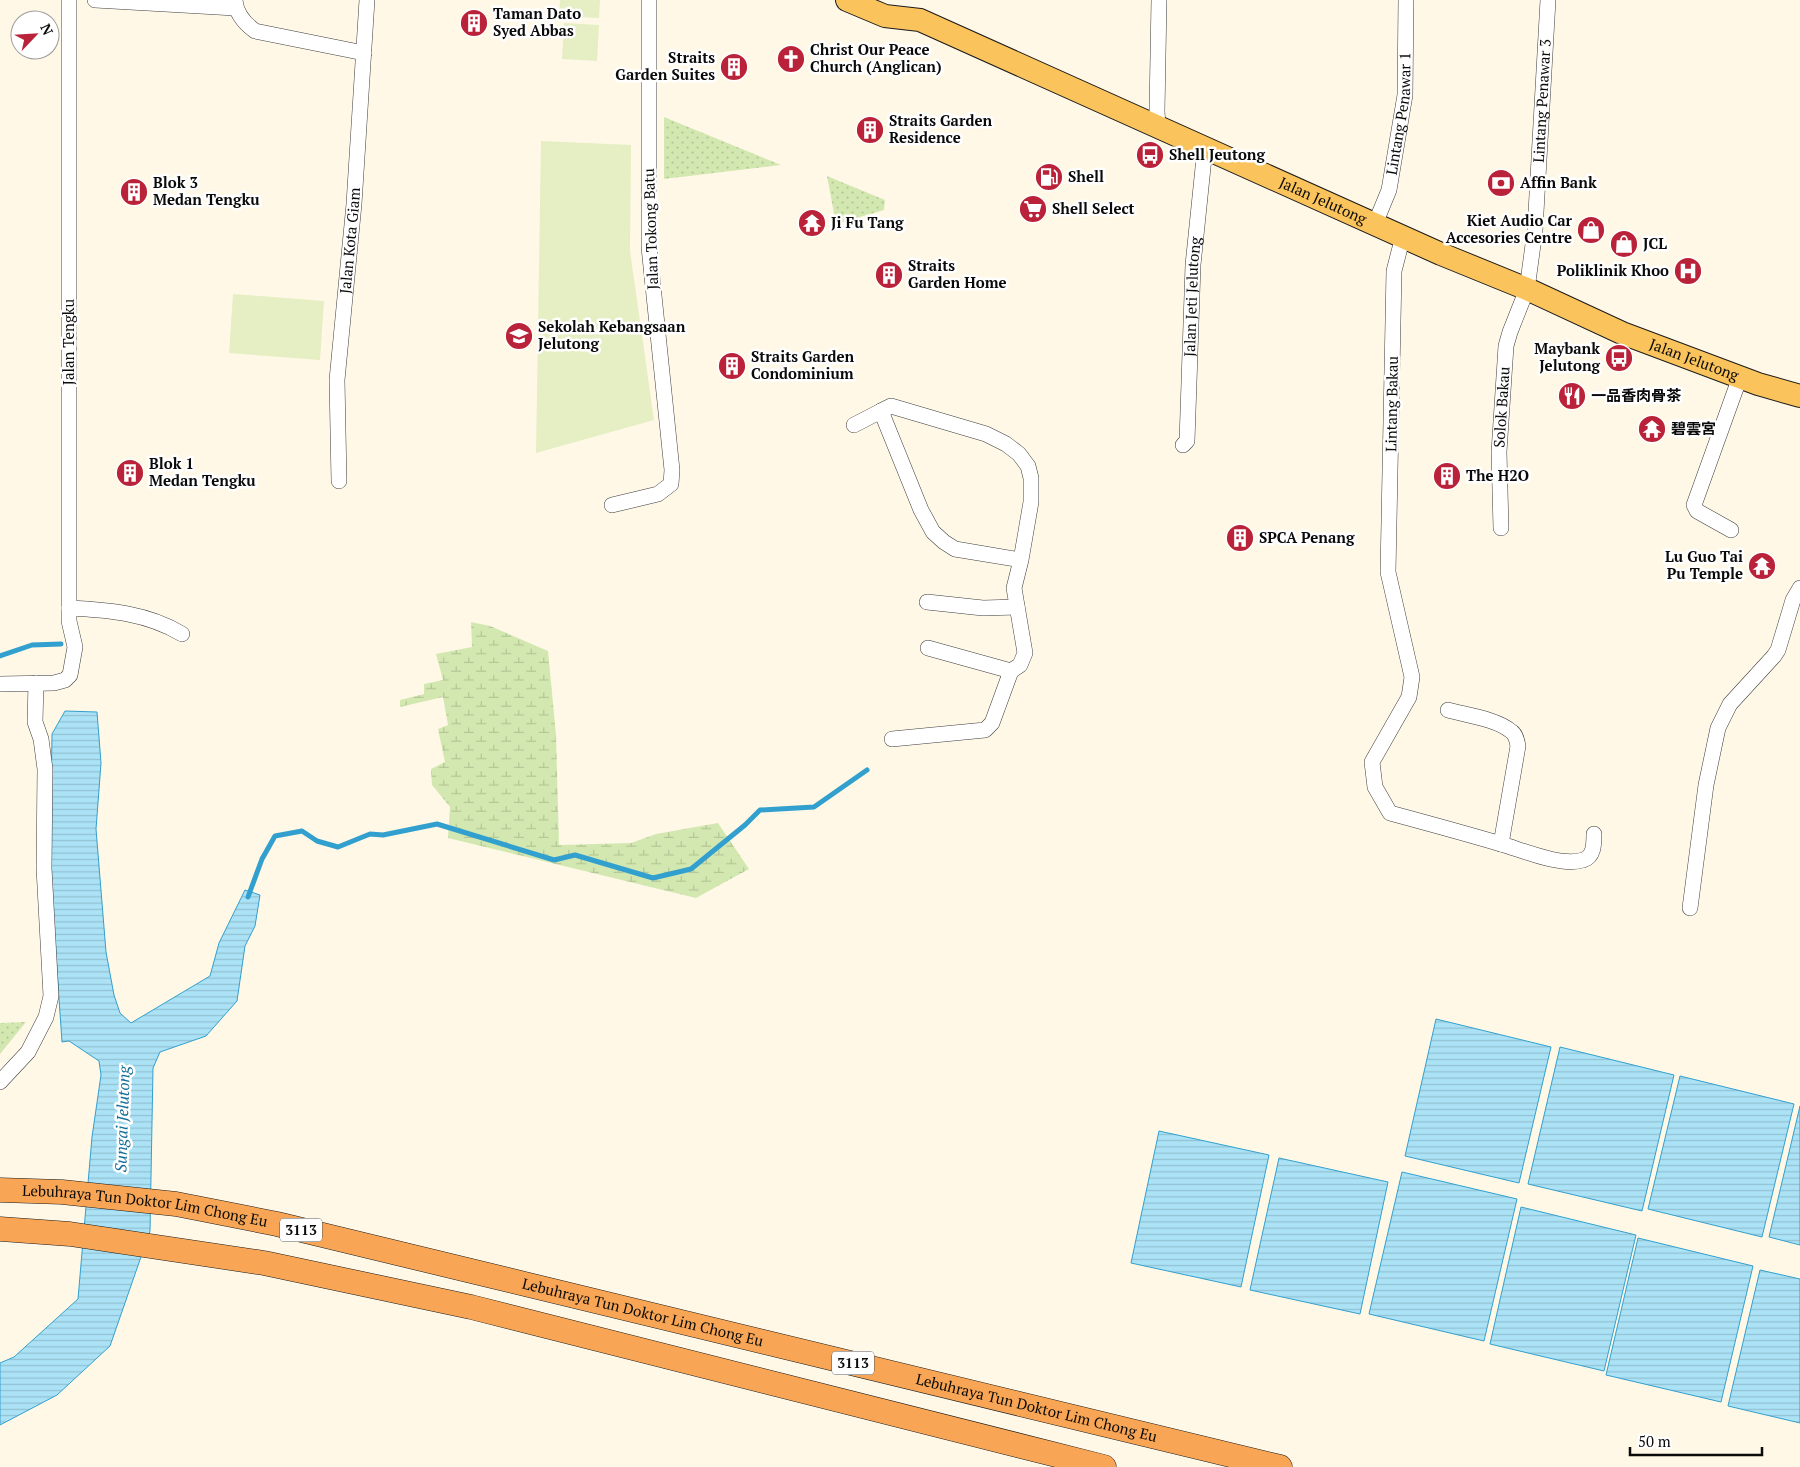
<svg xmlns="http://www.w3.org/2000/svg" width="1800" height="1467" font-family="'PT Serif','Noto Sans SC',serif">
  <style>
    .wetland { fill: url(#wetland-marsh) }
    .park { fill: url(#park-dots) }
    .pitch { fill: #e5efc3 }
    .water { fill: url(#water-rules); stroke: #32a0ce }
    .lines { fill: none; stroke-linecap: round; stroke-linejoin: round }
    .stream { stroke: #32a0ce; stroke-width: 5 }
    .minor-casing { stroke: #3d3d3d; stroke-width: 16 }
    .primary-casing { stroke: #1b1b1b; stroke-width: 24 }
    .trunk-casing { stroke: #1b1b1b; stroke-width: 25 }
    .minor { stroke: #fff; stroke-width: 15 }
    .primary { stroke: #fac35c; stroke-width: 22 }
    .trunk { stroke: #f8a655; stroke-width: 24 }
    .labels { text-anchor: middle; stroke-width: 5; stroke-linejoin: round; paint-order: stroke }
    .shield { fill: #fff; stroke: #545454; stroke-width: 1 }
    .shield-label { font-size: 14px; font-weight: bold; fill: #0a0a0a }
    .poi-label { font-size: 15px; font-weight: bold; fill: #0a0a0a; stroke: #fff; text-anchor: start }
    .street-label { font-size: 15px; fill: #0a0a0a; stroke: #fff }
    .water-label { font-size: 16px; font-style: italic; fill: #146e9a; stroke: #fff }
  </style>
  <defs>
    <pattern id="wetland-marsh" width="20" height="14" patternUnits="userSpaceOnUse" patternTransform="scale(1.25)"><rect width="20" height="14" fill="#d3e8b1"/><path d="M1 5h8M5 5V1M11 12h8M15 12V8" fill="none" stroke="#b4c697"/></pattern>
    <pattern id="park-dots" width="8" height="8" patternUnits="userSpaceOnUse" patternTransform="scale(1.25)"><rect width="8" height="8" fill="#d3e8b1"/><path d="M2 2h.1M6 6h.1" fill="none" stroke="#b4c697" stroke-width="1.8" stroke-linecap="round"/></pattern>
    <pattern id="water-rules" width="6" height="5" patternUnits="userSpaceOnUse" patternTransform="scale(1.25)"><rect width="6" height="5" fill="#abe2f6"/><path d="M0 2.5h6" fill="none" stroke="#92c1d2"/></pattern>
  </defs>
  <rect width="100%" height="100%" fill="#fff8e6"/>
  <path class="wetland" d="M471,622L490,626L548,651L556,735L559,845L631,843L656,834L718,823L749,869L696,898L448,838L450,807L432,785L431,769L445,762L438,729L448,725L443,697L400,707V700L424,694V684L443,680L436,654L472,647Z"/>
  <path class="park" d="M664,117L781,165L664,179Z
    M827,176L885,200L884,210L836,224Z
    M26,1022L0,1054V1023Z"/>
  <path class="pitch" d="M560,0H600L599,18L559,16Z
    M564,23L599,25L597,61L562,59Z
    M541,141L631,145L630,251L654,420L536,453Z
    M233,294L324,301L320,360L229,353Z"/>
  <path class="water" d="M65,711L97,712L101,763L96,829L106,952L114,995L120,1013L131,1023L210,976L219,943L245,890L260,895L255,926L245,946L237,1001L206,1036L160,1052L153,1068L150,1231L110,1346L57,1395L0,1425V1363L14,1357L78,1299L92,1137L101,1075L99,1061L69,1041L62,1042L50,868L52,734Z
    M1436,1019L1551,1047L1519,1183L1405,1156Z
    M1560,1047L1674,1075L1642,1211L1528,1184Z
    M1680,1076L1794,1104L1762,1237L1648,1209Z
    M1800,1106V1245L1769,1237Z
    M1159,1131L1269,1155L1241,1287L1131,1263Z
    M1279,1158L1388,1182L1360,1314L1250,1290Z
    M1402,1172L1517,1199L1484,1341L1369,1314Z
    M1521,1207L1636,1235L1604,1371L1490,1344Z
    M1638,1238L1753,1266L1721,1402L1606,1375Z
    M1760,1270L1800,1279V1423L1728,1406Z"/>
  <g class="lines">
    <path class="stream" d="M0,656L32,645L61,644
      M248,897L262,859L275,836L302,831L317,841L338,847L370,834L383,835L437,824L554,860L575,855L653,878L691,869L745,825L760,810L814,807L867,770"/>
    <defs>
      <g id="minor">
        <path d="M95,0L235,8"/>
        <path d="M235,0C236,14 244,23 255,31L364,53"/>
        <path d="M1158,127L1157,111L1159,0"/>
        <path id="s1" d="M1375,224L1389,190L1405,95L1406,0"/>
        <path d="M1403,236L1394,271L1388,572L1412,677L1409,697L1372,762L1375,787L1390,813C1427,823 1464,833 1501,844C1522,850 1561,867 1583,860C1594,857 1594,844 1594,834"/>
        <path d="M854,425L881,411"/>
        <path id="s2" d="M1183,445L1187,441L1193,265L1205,148"/>
        <path id="s3" d="M339,481L337,380L354,204L367,0"/>
        <path d="M612,505L658,494L671,484L672,470L649,247V0"/>
        <path id="s4" d="M1501,528L1499,452L1506,346L1510,332L1527,289L1535,230L1548,0"/>
        <path d="M1731,530L1697,511L1694,505L1740,377"/>
        <path d="M927,602L983,608L1017,607"/>
        <path d="M69,608C109,610 147,613 182,634"/>
        <path d="M928,648L1011,671L1020,665L1025,653L1014,588L1021,560L1031,502V478L1028,466L1019,454L1006,444L986,434L891,406L881,411L921,510L933,532L944,542L955,549L1021,560"/>
        <path d="M0,684L54,683L65,680L70,675L75,647L69,621V0"/>
        <path d="M1448,710C1466,715 1498,719 1512,732C1516,735 1517,741 1518,746L1501,844"/>
        <path d="M892,739L985,730L992,723L1011,671"/>
        <path d="M1690,908L1706,785L1718,728L1730,704L1774,656L1778,650L1793,600L1800,588"/>
        <path d="M0,1082L28,1052L46,1017L51,996L44,868L45,769L41,739L35,722L36,683"/>
      </g>
      <g id="primary">
        <path id="s5" d="M847,0L885,16L920,20L1441,254L1527,289L1622,333L1758,384L1800,396"/>
      </g>
      <g id="trunk">
        <path id="s6" d="M0,1190L62,1192L176,1204L277,1224L1280,1467"/>
        <path d="M0,1229L70,1234L264,1263L471,1307L1104,1467"/>
      </g>
    </defs>
    <use href="#minor" class="minor-casing"/>
    <use href="#primary" class="primary-casing"/>
    <use href="#trunk" class="trunk-casing"/>
    <use href="#minor" class="minor"/>
    <use href="#primary" class="primary"/>
    <use href="#trunk" class="trunk"/>
  </g>
  <defs>
    <symbol id="building-disc" viewBox="-11 -11 22 22"><circle r="9.5" fill="#b92239" stroke="#fff"/><path d="M-4-6H4V6H1V3H-1V6H-4ZM-2.5-4.3h1.7v1.8h-1.7ZM.8-4.3h1.7v1.8H.8ZM-2.5-1h1.7V.8h-1.7ZM.8-1h1.7V.8H.8Z" fill="#fff"/></symbol>
    <symbol id="church-disc" viewBox="-11 -11 22 22"><circle r="9.5" fill="#b92239" stroke="#fff"/><path d="M-1.2-6h2.4v3.5h3.3v2.4h-3.3V6h-2.4V-.1h-3.3v-2.4h3.3Z" fill="#fff"/></symbol>
    <symbol id="bus-disc" viewBox="-11 -11 22 22"><circle r="9.5" fill="#b92239" stroke="#fff"/><path d="M-5-6H5V4H4V6H2V4H-2V6H-4V4H-5ZM-3.5-4V0h7V-4ZM-3.5 1.2v1.5H-2V1.2ZM2 1.2v1.5H3.5V1.2Z" fill="#fff"/></symbol>
    <symbol id="fuel-disc" viewBox="-11 -11 22 22"><circle r="9.5" fill="#b92239" stroke="#fff"/><path d="M-5.5-6h7V0h2V4h1.3V-2.5L3-4.5l.8-.8L6-3V5H2.5V1h-1V6h-7ZM-4.2-4.7v3.2H.2V-4.7Z" fill="#fff"/></symbol>
    <symbol id="bank-disc" viewBox="-11 -11 22 22"><circle r="9.5" fill="#b92239" stroke="#fff"/><path d="M-6-4H6V4H-6ZM0-2.3a2.3 2.3 0 1 0 0 4.6a2.3 2.3 0 1 0 0-4.6Z" fill="#fff"/></symbol>
    <symbol id="supermarket-disc" viewBox="-11 -11 22 22"><circle r="9.5" fill="#b92239" stroke="#fff"/><path d="M-6-5.5h2.5l.6 2H6L4.5 2H-2.5L-4.4-4H-6ZM-1.5 3.2a1.3 1.3 0 1 0 .1 0ZM3 3.2a1.3 1.3 0 1 0 .1 0Z" fill="#fff"/></symbol>
    <symbol id="temple-disc" viewBox="-11 -11 22 22"><circle r="9.5" fill="#b92239" stroke="#fff"/><path d="M0-6L5-2H3V0L6.5 2.5H4V6H1.5V3h-3V6H-4V2.5H-6.5L-3 0V-2H-5Z" fill="#fff"/></symbol>
    <symbol id="shop-disc" viewBox="-11 -11 22 22"><circle r="9.5" fill="#b92239" stroke="#fff"/><path d="M-5-2.5h2.3a2.7 3.5 0 0 1 5.4 0H5L5.5 6h-11ZM-1.5-2.5h3a1.5 2.3 0 0 0-3 0Z" fill="#fff"/></symbol>
    <symbol id="hospital-disc" viewBox="-11 -11 22 22"><circle r="9.5" fill="#b92239" stroke="#fff"/><path d="M-5-5h3v3.5h4V-5h3V5h-3V1.5h-4V5h-3Z" fill="#fff"/></symbol>
    <symbol id="school-disc" viewBox="-11 -11 22 22"><circle r="9.5" fill="#b92239" stroke="#fff"/><path d="M0-5L7-2L0 1L-7-2ZM-4 1L0 2.5L4 1V4Q0 6-4 4Z" fill="#fff"/></symbol>
    <symbol id="restaurant-disc" viewBox="-11 -11 22 22"><circle r="9.5" fill="#b92239" stroke="#fff"/><path d="M-5-6h1v4h1v-4h1v4h1v-4h1v5L-1.5 .5V6h-2V.5L-5-1ZM5-6V6H3V1.5H1.5Q1.5-4 5-6Z" fill="#fff"/></symbol>
  </defs>
  <g fill-rule="evenodd">
    <use href="#building-disc" x="458" y="7" width="32" height="32"/>
    <use href="#church-disc" x="775" y="43" width="32" height="32"/>
    <use href="#building-disc" x="718" y="51" width="32" height="32"/>
    <use href="#building-disc" x="854" y="114" width="32" height="32"/>
    <use href="#bus-disc" x="1134" y="139" width="32" height="32"/>
    <use href="#fuel-disc" x="1033" y="161" width="32" height="32"/>
    <use href="#bank-disc" x="1485" y="167" width="32" height="32"/>
    <use href="#building-disc" x="118" y="176" width="32" height="32"/>
    <use href="#supermarket-disc" x="1017" y="193" width="32" height="32"/>
    <use href="#temple-disc" x="796" y="207" width="32" height="32"/>
    <use href="#shop-disc" x="1575" y="214" width="32" height="32"/>
    <use href="#shop-disc" x="1608" y="228" width="32" height="32"/>
    <use href="#hospital-disc" x="1672" y="255" width="32" height="32"/>
    <use href="#building-disc" x="873" y="259" width="32" height="32"/>
    <use href="#school-disc" x="503" y="320" width="32" height="32"/>
    <use href="#bus-disc" x="1603" y="342" width="32" height="32"/>
    <use href="#building-disc" x="716" y="350" width="32" height="32"/>
    <use href="#restaurant-disc" x="1556" y="380" width="32" height="32"/>
    <use href="#temple-disc" x="1636" y="413" width="32" height="32"/>
    <use href="#building-disc" x="114" y="457" width="32" height="32"/>
    <use href="#building-disc" x="1431" y="460" width="32" height="32"/>
    <use href="#building-disc" x="1224" y="522" width="32" height="32"/>
    <use href="#temple-disc" x="1746" y="550" width="32" height="32"/>
  </g>
  <g class="labels">
    <g class="shield">
      <rect x="280" y="1218.5" width="42" height="23" rx="4"/>
      <rect x="832" y="1351.5" width="42" height="23" rx="4"/>
    </g>
    <g class="shield-label">
      <text x="301" y="1235">3113</text>
      <text x="853" y="1368">3113</text>
    </g>
    <g class="poi-label">
      <text x="493" y="19">Taman Dato<tspan x="493" dy="17">Syed Abbas</tspan></text>
      <text x="810" y="55">Christ Our Peace<tspan x="810" dy="17">Church (Anglican)</tspan></text>
      <text x="715" y="63" text-anchor="end">Straits<tspan x="715" dy="17">Garden Suites</tspan></text>
      <text x="889" y="126">Straits Garden<tspan x="889" dy="17">Residence</tspan></text>
      <text x="1169" y="160">Shell Jeutong</text>
      <text x="1068" y="182">Shell</text>
      <text x="153" y="188">Blok 3<tspan x="153" dy="17">Medan Tengku</tspan></text>
      <text x="1520" y="188">Affin Bank</text>
      <text x="1052" y="214">Shell Select</text>
      <text x="1572" y="226" text-anchor="end">Kiet Audio Car<tspan x="1572" dy="17">Accesories Centre</tspan></text>
      <text x="831" y="228">Ji Fu Tang</text>
      <text x="1643" y="249">JCL</text>
      <text x="908" y="271">Straits<tspan x="908" dy="17">Garden Home</tspan></text>
      <text x="1669" y="276" text-anchor="end">Poliklinik Khoo</text>
      <text x="538" y="332">Sekolah Kebangsaan<tspan x="538" dy="17">Jelutong</tspan></text>
      <text x="1600" y="354" text-anchor="end">Maybank<tspan x="1600" dy="17">Jelutong</tspan></text>
      <text x="751" y="362">Straits Garden<tspan x="751" dy="17">Condominium</tspan></text>
      <text x="1591" y="401">一品香肉骨茶</text>
      <text x="1671" y="434">碧雲宮</text>
      <text x="149" y="469">Blok 1<tspan x="149" dy="17">Medan Tengku</tspan></text>
      <text x="1466" y="481">The H2O</text>
      <text x="1259" y="543">SPCA Penang</text>
      <text x="1743" y="562" text-anchor="end">Lu Guo Tai<tspan x="1743" dy="17">Pu Temple</tspan></text>
    </g>
    <g class="street-label">
      <text dy="5" stroke="none"><textPath href="#s4" startOffset="432">Lintang Penawar 3</textPath></text>
      <text dy="5" stroke="none"><textPath href="#s1" startOffset="114">Lintang Penawar 1</textPath></text>
      <text dy="5" stroke="none"><textPath href="#s5" startOffset="518">Jalan Jelutong</textPath></text>
      <text transform="translate(651 229) rotate(-92)" y="5">Jalan Tokong Batu</text>
      <text dy="5" stroke="none"><textPath href="#s3" startOffset="241">Jalan Kota Giam</textPath></text>
      <text dy="5" stroke="none"><textPath href="#s2" startOffset="150">Jalan Jeti Jelutong</textPath></text>
      <text transform="translate(69 342) rotate(-90)" y="5">Jalan Tengku</text>
      <text dy="5" stroke="none"><textPath href="#s5" startOffset="922">Jalan Jelutong</textPath></text>
      <text transform="translate(1392 404) rotate(-89)" y="5">Lintang Bakau</text>
      <text dy="5" stroke="none"><textPath href="#s4" startOffset="121">Solok Bakau</textPath></text>
      <text dy="5" stroke="none"><textPath href="#s6" startOffset="146">Lebuhraya Tun Doktor Lim Chong Eu</textPath></text>
      <text dy="5" stroke="none"><textPath href="#s6" startOffset="656">Lebuhraya Tun Doktor Lim Chong Eu</textPath></text>
      <text dy="5" stroke="none"><textPath href="#s6" startOffset="1061">Lebuhraya Tun Doktor Lim Chong Eu</textPath></text>
    </g>
    <g class="water-label">
      <text transform="translate(122 1119) rotate(-88)" y="6">Sungai Jelutong</text>
    </g>
  </g>
  <g transform="translate(35 35) rotate(65)"><circle r="24" fill="#ffffff" stroke="#9d9d9d"/>
  <path d="M0-4L9 19L0 12L-9 19Z" fill="#b92239"/>
  <text y="-8" font-size="14" font-weight="bold" text-anchor="middle" fill="#0a0a0a">N</text>
  </g>
  <path d="M1630 1447v8h132v-8" fill="none" stroke="#0a0a0a" stroke-width="2.5"/>
  <text x="1638" y="1447" font-size="15" fill="#0a0a0a" stroke="#ffffff" stroke-width="4" paint-order="stroke">50 m</text>
</svg>
